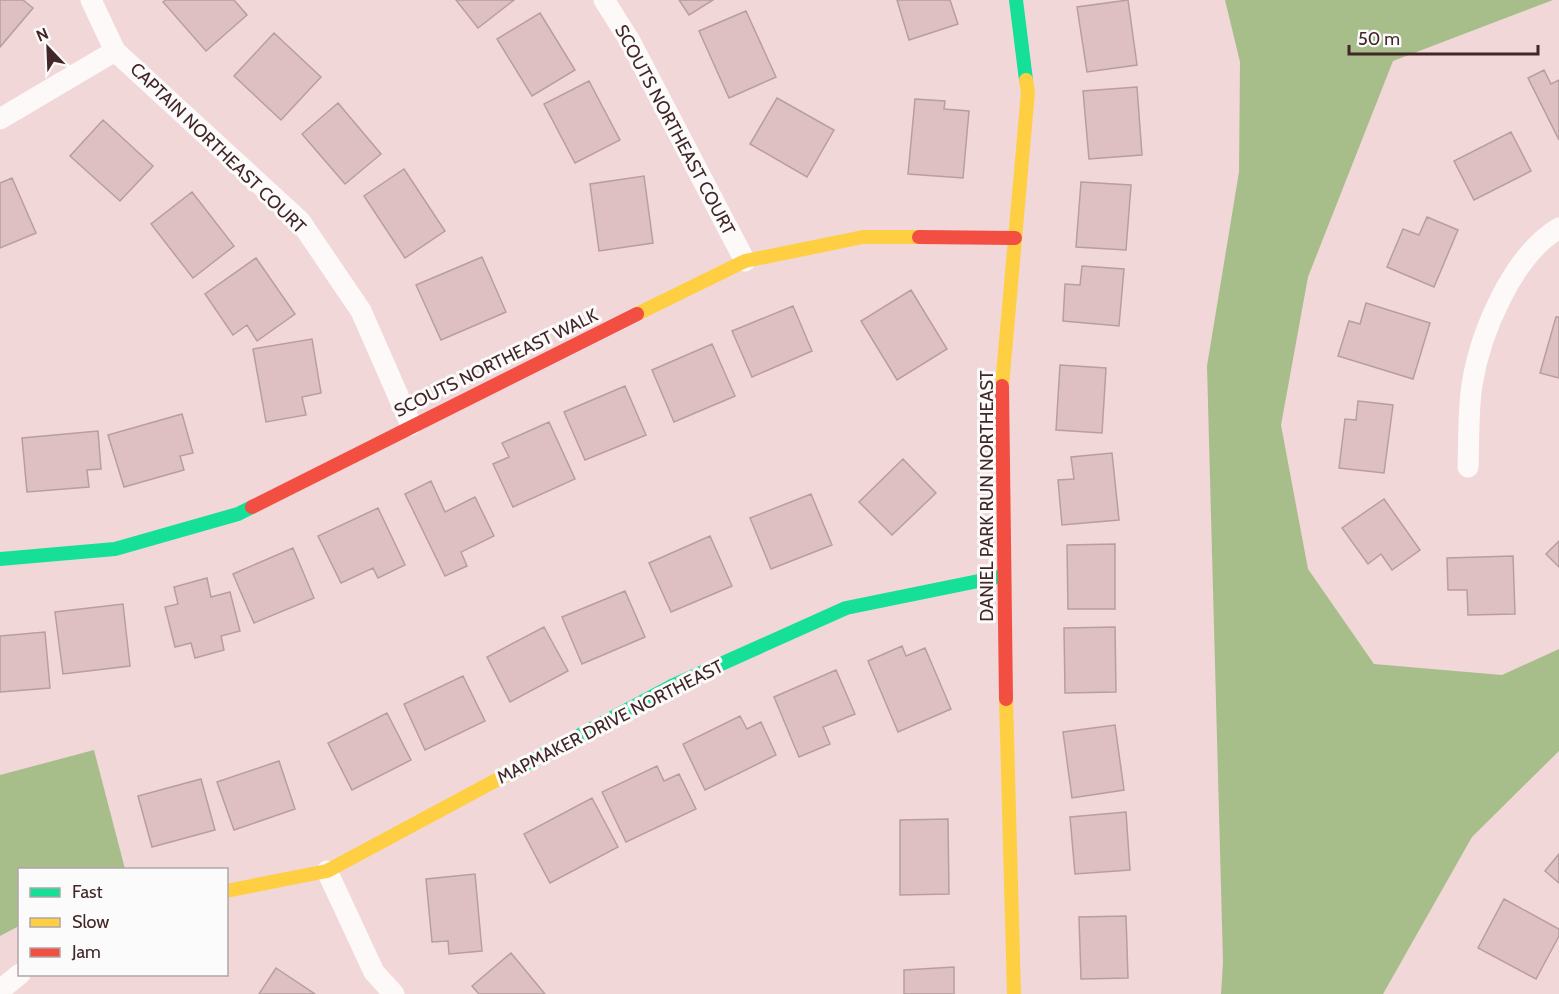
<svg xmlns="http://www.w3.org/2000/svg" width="1559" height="994" font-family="Cabin,sans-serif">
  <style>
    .forest { fill: #a7be8b }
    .building { fill: #dec0c2; stroke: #b79e9f; stroke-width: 1.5 }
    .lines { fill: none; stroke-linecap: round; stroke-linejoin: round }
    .street { stroke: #fdf9f9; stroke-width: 21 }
    .fast { stroke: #16e098; stroke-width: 14 }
    .slow { stroke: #ffcf43; stroke-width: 14 }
    .jam { stroke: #f24e42; stroke-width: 14 }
    .labels { text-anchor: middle; stroke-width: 6; stroke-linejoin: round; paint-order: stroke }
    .street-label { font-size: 18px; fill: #432627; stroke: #fbfbfb }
  </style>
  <rect width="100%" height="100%" fill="#f1d7d8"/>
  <path class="forest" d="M1225,0H1553L1393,61L1308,277L1281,425L1308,569L1374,664L1502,675L1559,649V751L1472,837L1383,994H1221L1223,962L1207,366L1239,172L1240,62Z
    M94,750L125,869L20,870L19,926L0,936V775Z"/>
  <path class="building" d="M0,0H23L33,8L0,47Z
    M166,0H234L247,15L206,51L163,2Z
    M456,0H514L478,28Z
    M679,0H713L689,15Z
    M897,0H950L958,24L909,40Z
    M1128,0L1137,65L1087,72L1077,7Z
    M746,11L776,77L729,98L699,31Z
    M540,13L575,70L532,96L497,39Z
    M274,33L321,77L281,120L234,76Z
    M1544,70L1551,84L1559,80V140L1528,78Z
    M589,81L620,140L575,163L544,104Z
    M1137,87L1142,155L1089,159L1083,91Z
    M777,98L834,130L807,177L750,144Z
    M915,99L945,101L944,109L969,111L963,178L908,174Z
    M338,103L381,154L345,184L302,134Z
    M103,120L153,166L120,201L70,156Z
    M1511,132L1531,171L1474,200L1454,161Z
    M404,169L445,231L405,258L364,196Z
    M644,176L653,243L599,251L590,184Z
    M12,178L36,233L0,248V183Z
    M1081,182L1131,185L1126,250L1076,247Z
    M192,192L234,246L193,278L151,224Z
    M1427,217L1458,230L1434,287L1387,267L1403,229L1419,235Z
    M482,257L506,312L441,340L416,285Z
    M256,258L295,314L257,341L247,325L233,335L205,294Z
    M1082,266L1124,269L1119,326L1063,321L1065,284L1080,285Z
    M911,290L947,349L897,380L861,321Z
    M1366,303L1430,323L1413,379L1338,356L1349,321L1360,324Z
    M793,306L812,351L752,377L732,331Z
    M1556,317H1559V378L1540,373Z
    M312,339L321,393L302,397L306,415L266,422L253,349Z
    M712,344L735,396L674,422L652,370Z
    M1060,365L1106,368L1102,433L1056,430Z
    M625,386L646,435L585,460L564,412Z
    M1358,401L1393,405L1384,473L1339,468L1345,419L1356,420Z
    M182,414L193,453L180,456L184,470L124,487L108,435Z
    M549,422L575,479L513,507L493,464L509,457L502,443Z
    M98,431L101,469L87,470L89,487L27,492L22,438Z
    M1112,453L1119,520L1062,525L1058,480L1074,479L1071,457Z
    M903,459L936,493L892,535L859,502Z
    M431,481L445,512L475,497L494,536L461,552L467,566L445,576L405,494Z
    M811,494L832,545L771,569L750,518Z
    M1384,499L1420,550L1392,570L1381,554L1368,564L1342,528Z
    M378,508L405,565L378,578L373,568L341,583L318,536Z
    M710,536L732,586L671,612L649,563Z
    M1559,541V567L1546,554Z
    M1115,544V609H1068L1067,545Z
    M293,548L314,598L254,623L233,574Z
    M1513,556L1515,614L1468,615L1467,590H1448L1447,558Z
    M207,578L211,597L230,592L240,631L221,636L224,650L195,658L191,643L175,647L165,607L178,604L174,587Z
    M625,591L645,637L582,664L562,617Z
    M123,604L130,666L63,674L55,612Z
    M544,627L568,671L510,702L487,657Z
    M1115,627L1116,692L1065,693L1064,628Z
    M45,632L50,688L0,692V636Z
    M902,646L906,656L925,648L951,709L898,732L868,661Z
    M836,670L855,714L823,727L830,744L799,757L774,697Z
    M463,676L485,721L425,750L404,704Z
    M387,713L411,760L352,790L328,743Z
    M740,716L747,729L761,722L776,755L705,790L683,744Z
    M1115,725L1124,790L1072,798L1063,732Z
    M279,761L295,809L234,830L217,782Z
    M657,766L664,781L679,774L696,809L626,842L602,792Z
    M201,779L215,830L152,847L138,796Z
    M592,798L618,847L550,883L524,834Z
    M1126,812L1130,870L1075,874L1070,817Z
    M948,819L949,894L900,895V820Z
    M1559,854V883L1545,871Z
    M475,874L482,951L449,954L448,941L432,942L426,879Z
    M1504,899L1559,929V936L1536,979L1478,948Z
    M1126,916L1128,978L1081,979L1079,917Z
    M511,953L545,994H479L472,986Z
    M954,967V994H904V970Z
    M276,968L315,994H259Z"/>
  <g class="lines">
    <path class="street" d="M91,0L115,51L300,221L361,311L411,425
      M604,0L630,41L745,261
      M0,119L115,51
      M1468,467C1469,440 1468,411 1472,385C1480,333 1513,255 1559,228
      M327,871L374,972L394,994
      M0,990L20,974"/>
    <path class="fast" d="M1016,0L1026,80
      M0,559L115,549L238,514L252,507
      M515,770L672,686L846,608L1003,576"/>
    <path class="slow" d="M637,314L745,261L863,237H919
      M1002,386L1028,92L1026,80
      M1006,699L1014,994
      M226,891L327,871L515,770"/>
    <path class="jam" d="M919,237L1015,238
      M1002,386L1006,699
      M252,507L637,314"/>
  </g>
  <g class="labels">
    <g class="street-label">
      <text transform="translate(675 130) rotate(62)" y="6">SCOUTS NORTHEAST COURT</text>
      <text transform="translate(218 148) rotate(44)" y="6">CAPTAIN NORTHEAST COURT</text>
      <text transform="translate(496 363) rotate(-26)" y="6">SCOUTS NORTHEAST WALK</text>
      <text transform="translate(987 496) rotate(-90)" y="6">DANIEL PARK RUN NORTHEAST</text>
      <text transform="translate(610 722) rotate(-27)" y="6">MAPMAKER DRIVE NORTHEAST</text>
    </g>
  </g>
  <rect x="18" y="868" width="210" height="108" fill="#fbfbfb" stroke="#b1a6a6" stroke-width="1.5"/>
  <rect x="30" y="888" width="30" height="9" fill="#16e098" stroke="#b1a6a6" stroke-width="1.5"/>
  <text x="72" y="898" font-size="18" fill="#432627">Fast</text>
  <rect x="30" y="918" width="30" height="9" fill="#ffcf43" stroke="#b1a6a6" stroke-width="1.5"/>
  <text x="72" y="928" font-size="18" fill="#432627">Slow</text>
  <rect x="30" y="948" width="30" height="9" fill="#f24e42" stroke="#b1a6a6" stroke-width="1.5"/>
  <text x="72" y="958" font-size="18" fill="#432627">Jam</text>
  <g transform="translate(48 48) rotate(337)" stroke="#fbfbfb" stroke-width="4.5" paint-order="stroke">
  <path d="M0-4.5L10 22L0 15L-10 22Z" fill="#432627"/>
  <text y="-9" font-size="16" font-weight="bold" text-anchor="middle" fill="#432627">N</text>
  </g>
  <path d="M1349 45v9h189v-9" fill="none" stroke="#432627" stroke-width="3"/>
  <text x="1358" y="45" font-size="18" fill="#432627" stroke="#fbfbfb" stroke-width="4.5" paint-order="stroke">50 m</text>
</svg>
